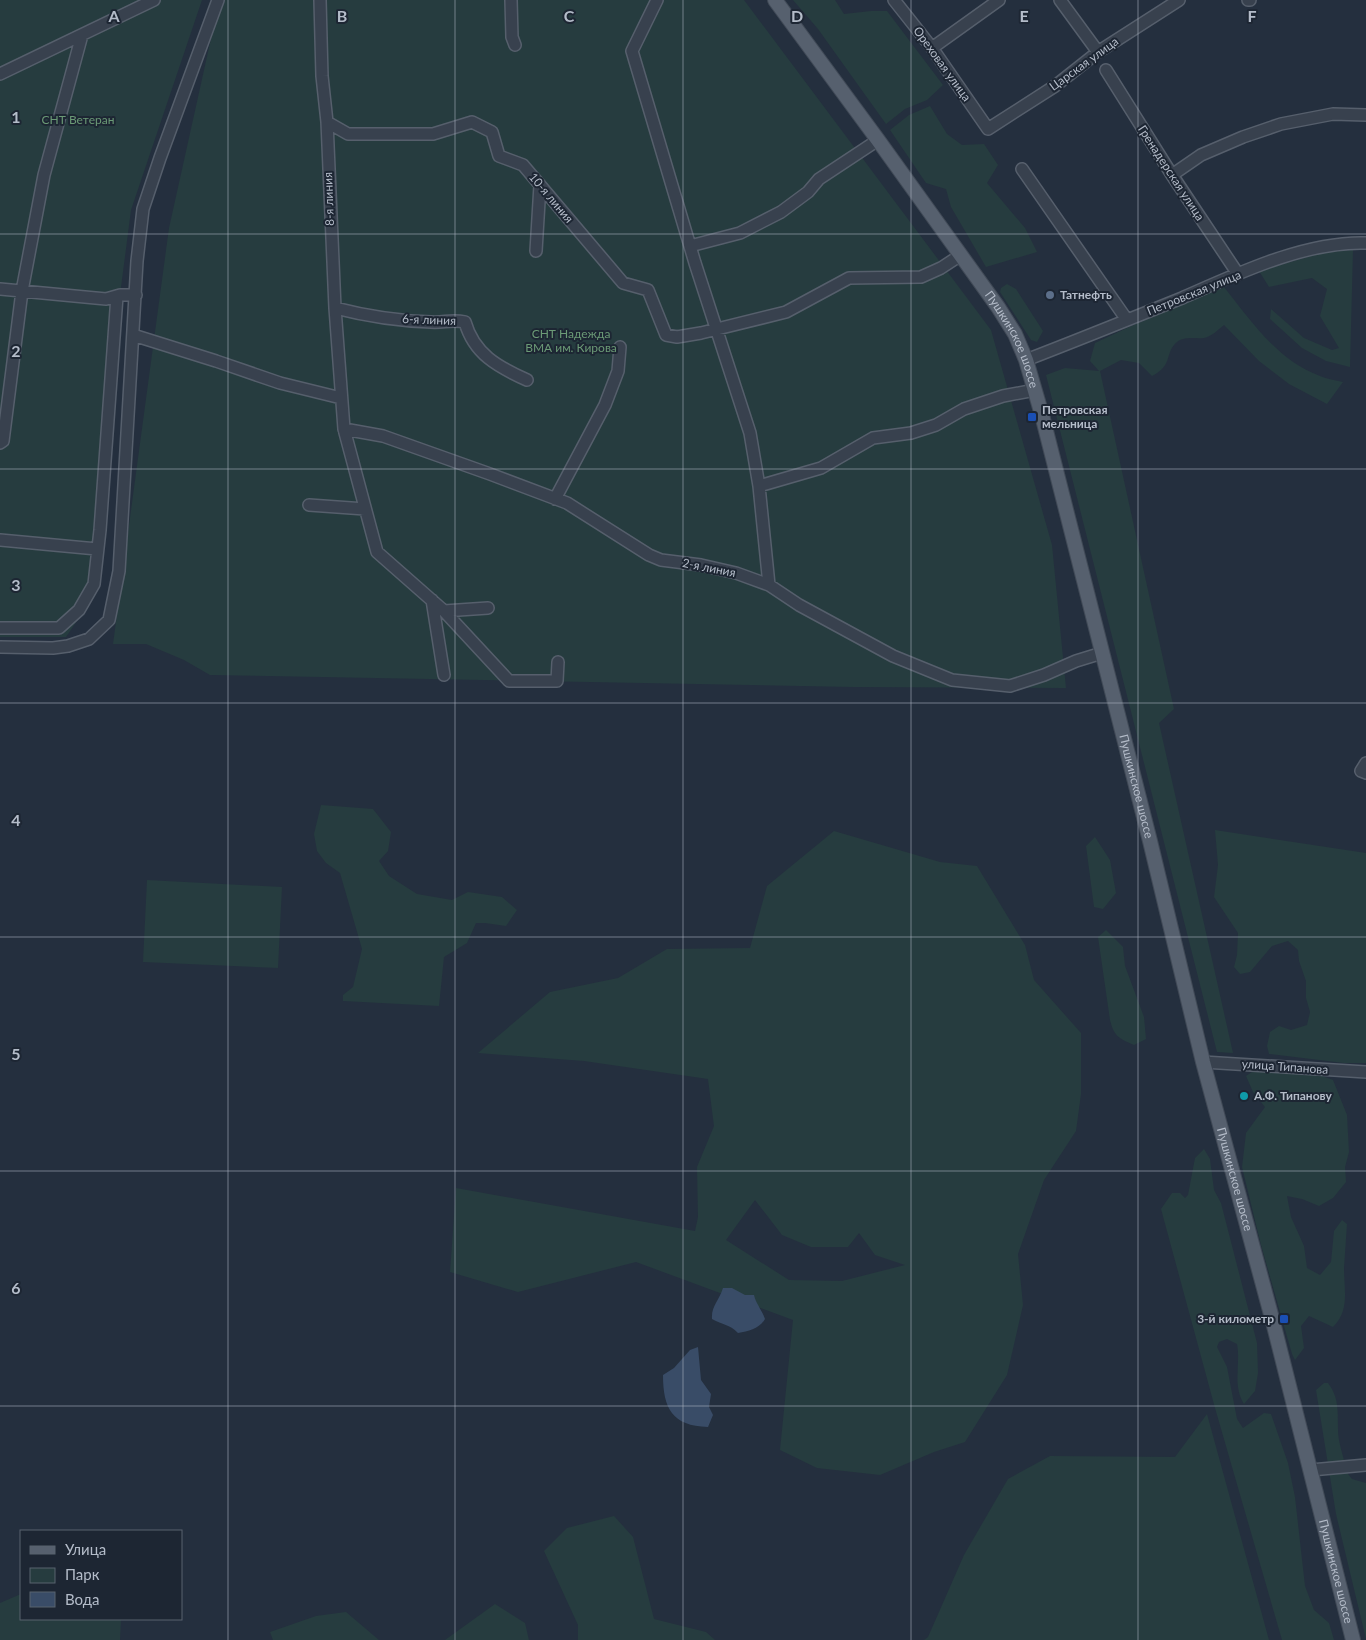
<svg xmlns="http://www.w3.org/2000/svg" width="1366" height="1640" font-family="Lato,sans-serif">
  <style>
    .green { fill: #263c3f; fill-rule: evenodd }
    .water { fill: #394c67 }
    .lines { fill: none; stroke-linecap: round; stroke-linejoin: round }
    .minor-casing { stroke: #565f6c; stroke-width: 14 }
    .major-casing { stroke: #414a57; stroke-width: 16 }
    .minor { stroke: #38414e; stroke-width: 11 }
    .major { stroke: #56606e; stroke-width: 14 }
    .grid { fill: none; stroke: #b4bcc9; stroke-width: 1; stroke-opacity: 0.55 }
    .service-dot { fill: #5c6f8a; stroke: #1d2633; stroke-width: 2 }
    .transit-dot { fill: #1a4fb4; stroke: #1d2633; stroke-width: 2 }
    .culture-dot { fill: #0f9aa8; stroke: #1d2633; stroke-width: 2 }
    .labels { text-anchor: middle; stroke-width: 4; stroke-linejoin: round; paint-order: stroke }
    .street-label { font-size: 12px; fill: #b4bcc9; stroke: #1d2633 }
    .park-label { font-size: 12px; fill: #6b9a76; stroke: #1d2633 }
    .poi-label { font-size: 12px; font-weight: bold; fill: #b4bcc9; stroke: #1d2633; text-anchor: start }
    .grid-label { font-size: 16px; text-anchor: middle; font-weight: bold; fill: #b4bcc9; stroke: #1d2633; stroke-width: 4; stroke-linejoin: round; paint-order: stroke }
  </style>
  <rect width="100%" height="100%" fill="#242f3e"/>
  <path class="green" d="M0,0H202L131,210L120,295L98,590L66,637H0Z
    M222,0H744L991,330L1052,545L1066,688L853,687L210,675L184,660L146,644H113L169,228L214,25Z
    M793,0H835L844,14L871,11H887L943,85L927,100L905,109L886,124L818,29Z
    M930,106L947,134L962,145L984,144L998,165L987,183L1025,228L1037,252L986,267L951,207L946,189L926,183L890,130L909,115Z
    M1353,250L1350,367L1326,361L1302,348L1270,319L1271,309L1304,338L1332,350L1339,348L1320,316L1327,289L1312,278L1269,287L1259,271L1329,251Z
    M1007,284L1016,289L1043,331L1037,342L1031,340L1000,292L1001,288Z
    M1224,287C1251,321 1278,361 1320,376C1327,379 1335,380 1343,382L1327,404L1289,384L1259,361L1224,325C1219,329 1211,337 1204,338C1195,339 1185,336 1177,342C1164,353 1174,365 1152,376L1139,363L1121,360L1100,371L1174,709L1159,723L1233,1053L1217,1052L1046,375L1065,368L1099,371L1090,361L1095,343L1129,327Z
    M321,805L373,809L391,832L388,851L379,861L389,876L417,894L452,900L468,892L502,897L517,910L506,926L485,923H476L467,943L444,957L439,1006L343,1001V995L353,987L362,949L340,873L326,863L317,851L314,834Z
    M1215,830L1366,853V1063H1344L1269,1054L1267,1046L1270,1032L1279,1026L1291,1030L1307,1025L1310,1012L1306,998V981L1299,961L1298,950L1288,941L1272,946L1250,972L1240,974L1234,967L1237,955L1238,933L1214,897L1218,865Z
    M834,831L940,862L977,866L1025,945L1034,980L1081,1033V1094L1076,1131L1044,1180L1018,1254L1023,1305L1007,1375L965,1442L934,1452L880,1475L817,1468L780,1450L793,1320L636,1262L518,1292L450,1272L456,1188L695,1231L698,1217L697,1167L714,1126L708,1079L584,1061L478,1053L550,992L618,978L667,949L750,948L767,886ZM755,1200L782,1235L811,1247H848L859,1233L875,1255L905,1265L842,1281L789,1280L726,1240Z
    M1095,837L1110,860L1116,893L1103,909L1094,907L1086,846Z
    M147,880L282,887L278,968L143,962Z
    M1106,930L1123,947L1125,966L1144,1017L1146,1039L1134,1045C1118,1038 1114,1036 1110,1020L1098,937Z
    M1261,1066L1314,1073L1333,1080L1347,1115L1349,1152L1345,1167L1346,1182L1333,1198L1319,1206L1302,1199L1287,1196L1291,1217L1304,1246L1307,1268L1320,1275L1331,1262L1334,1231L1342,1220L1347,1224C1346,1239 1345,1253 1344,1268C1344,1289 1350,1311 1333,1327L1309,1316L1301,1326L1304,1348L1295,1360L1292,1354L1261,1245L1242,1167L1246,1133L1265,1107L1253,1092L1246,1076Z
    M1204,1149L1210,1159L1214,1190L1221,1203L1257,1343L1258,1373L1255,1391L1244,1404C1232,1385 1241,1364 1237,1344L1227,1339L1219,1342L1217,1347L1227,1367L1237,1419L1243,1428L1264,1413L1271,1414L1288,1463L1295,1497L1305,1586L1314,1610L1329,1623L1334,1640H1282L1215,1408L1161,1209L1172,1193H1180L1185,1198L1188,1195L1195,1158Z
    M1324,1383H1328C1342,1401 1336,1419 1339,1440C1341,1451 1345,1463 1348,1474L1352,1479L1366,1483V1639L1336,1514L1316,1390Z
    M1207,1414L1269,1640H924L928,1637L964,1555L1008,1479L1050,1456L1175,1457Z
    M614,1516L633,1537L654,1619L706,1632L715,1640H578V1625L544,1551L567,1528Z
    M21,1594V1619H121L120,1640H0V1603Z
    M495,1604L525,1623L529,1640H445Z
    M346,1612L379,1640H273L270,1632L316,1616Z"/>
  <path class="water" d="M723,1288H732L745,1295H754C756,1304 762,1310 765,1319C759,1329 749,1331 738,1333C729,1324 723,1325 712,1319C711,1306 719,1301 723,1288Z
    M698,1347L701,1380L711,1394L709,1407L713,1415L708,1427C672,1426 663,1408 663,1375L674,1368L690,1350Z"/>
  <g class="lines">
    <defs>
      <path id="minor" d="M320,0L322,76L327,122L335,308L344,429L383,436L490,474L567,503L649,555L661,560L701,565L736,573L769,585L799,605L893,656L952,680L1010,686L1044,675L1076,661L1102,653
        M511,0L512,37L515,45
        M657,0L632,51L695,263L750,433L759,486L769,585
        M894,0L932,48L988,129L1055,86L1098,52L1179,0
        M1060,0L1098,52
        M1248,0H1250
        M932,48L999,0
        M1106,70L1172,175L1238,274
        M0,74L154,0
        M327,122L348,134H433L472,122L492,132L499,156L523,165L623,283L648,290L666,335L677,337L701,333L786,312L849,278L921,277L941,268L961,255
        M1022,169L1127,320
        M1172,175L1201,155L1243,137L1281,124L1333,114L1366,115
        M690,246L740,233L781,212L808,192L819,179L878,140
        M536,251L540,185
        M0,289L106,299L120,295H136
        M335,308C366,316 398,321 431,322C444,323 451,319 465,322C474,354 498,367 527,380
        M133,335L216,361L280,383L341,398
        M1026,360C1078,340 1130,319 1182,298C1237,274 1305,241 1366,243
        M344,429L377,552L444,611L509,681H557L558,662
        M0,443L3,441L22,291L44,175L82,35
        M759,486L821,468L873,438L911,433L936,425L964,409L1003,396L1035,390
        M555,499L605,405L618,371L620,347
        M309,505L365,509
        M0,540L97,549
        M432,600L444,675
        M444,611L488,608
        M0,628H59L79,610L94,584L100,530L117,296
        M0,647L53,648L68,646L89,639L109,620L119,571L137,261L143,209L160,158L218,0
        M1366,763L1361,771L1366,773
        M1203,1062L1366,1072
        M1311,1470L1366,1465"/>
      <g id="major">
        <path id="s1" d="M775,0L878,140L998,307L1015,334L1026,360L1042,415L1150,841L1203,1062L1273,1322L1353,1640"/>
      </g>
    </defs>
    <use href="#minor" class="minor-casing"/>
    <use href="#major" class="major-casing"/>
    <use href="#minor" class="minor"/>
    <use href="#major" class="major"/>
  </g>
  <path class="grid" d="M228,0V1640M455,0V1640M683,0V1640M911,0V1640M1138,0V1640M0,234H1366M0,469H1366M0,703H1366M0,937H1366M0,1171H1366M0,1406H1366"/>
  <circle class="service-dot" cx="1050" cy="295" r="5"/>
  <g class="transit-dot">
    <rect x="1027" y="412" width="10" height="10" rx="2.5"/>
    <rect x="1279" y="1314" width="10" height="10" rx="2.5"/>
  </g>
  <circle class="culture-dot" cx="1244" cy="1096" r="5"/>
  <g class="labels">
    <g class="street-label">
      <text transform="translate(942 64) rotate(54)" y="4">Ореховая улица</text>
      <text transform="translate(1084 64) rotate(-36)" y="4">Царская улица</text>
      <text transform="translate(1171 173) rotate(57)" y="4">Гренадерская улица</text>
      <text transform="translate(551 198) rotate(50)" y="4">10-я линия</text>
      <text transform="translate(329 199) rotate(-92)" y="4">8-я линия</text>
      <text transform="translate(1194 293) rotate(-22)" y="4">Петровская улица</text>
      <text transform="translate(429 320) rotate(2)" y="4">6-я линия</text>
      <text dy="4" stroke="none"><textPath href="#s1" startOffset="415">Пушкинское шоссе</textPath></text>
      <text transform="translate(709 568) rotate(11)" y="4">2-я линия</text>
      <text dy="4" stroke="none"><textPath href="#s1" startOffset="880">Пушкинское шоссе</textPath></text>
      <text transform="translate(1285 1067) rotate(4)" y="4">улица Типанова</text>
      <text dy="4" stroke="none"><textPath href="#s1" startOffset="1285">Пушкинское шоссе</textPath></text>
      <text dy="4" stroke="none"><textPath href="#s1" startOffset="1690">Пушкинское шоссе</textPath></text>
    </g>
    <g class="park-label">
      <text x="78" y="124">СНТ Ветеран</text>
      <text x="571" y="338">СНТ Надежда<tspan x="571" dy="14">ВМА им. Кирова</tspan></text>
    </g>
    <g class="poi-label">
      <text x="1060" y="299">Татнефть</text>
      <text x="1042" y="414">Петровская<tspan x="1042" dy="14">мельница</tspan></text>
      <text x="1254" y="1100">А.Ф. Типанову</text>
      <text x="1274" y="1323" text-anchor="end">3-й километр</text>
    </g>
  </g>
  <g class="grid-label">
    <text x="114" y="22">A</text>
    <text x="342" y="22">B</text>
    <text x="569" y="22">C</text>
    <text x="797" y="22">D</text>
    <text x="1024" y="22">E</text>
    <text x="1252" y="22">F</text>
    <text x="16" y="123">1</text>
    <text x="16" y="357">2</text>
    <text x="16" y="591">3</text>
    <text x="16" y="826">4</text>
    <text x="16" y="1060">5</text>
    <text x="16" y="1294">6</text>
  </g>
  <rect x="20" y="1530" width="162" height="90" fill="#1d2633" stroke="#59626f"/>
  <rect x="30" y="1546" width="25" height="8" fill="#56606e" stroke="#59626f"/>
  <text x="65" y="1555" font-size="15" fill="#b4bcc9">Улица</text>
  <rect x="30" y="1568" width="25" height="15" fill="#263c3f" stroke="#59626f"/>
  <text x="65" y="1580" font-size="15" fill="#b4bcc9">Парк</text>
  <rect x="30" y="1592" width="25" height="15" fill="#394c67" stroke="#59626f"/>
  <text x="65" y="1605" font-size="15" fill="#b4bcc9">Вода</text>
</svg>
